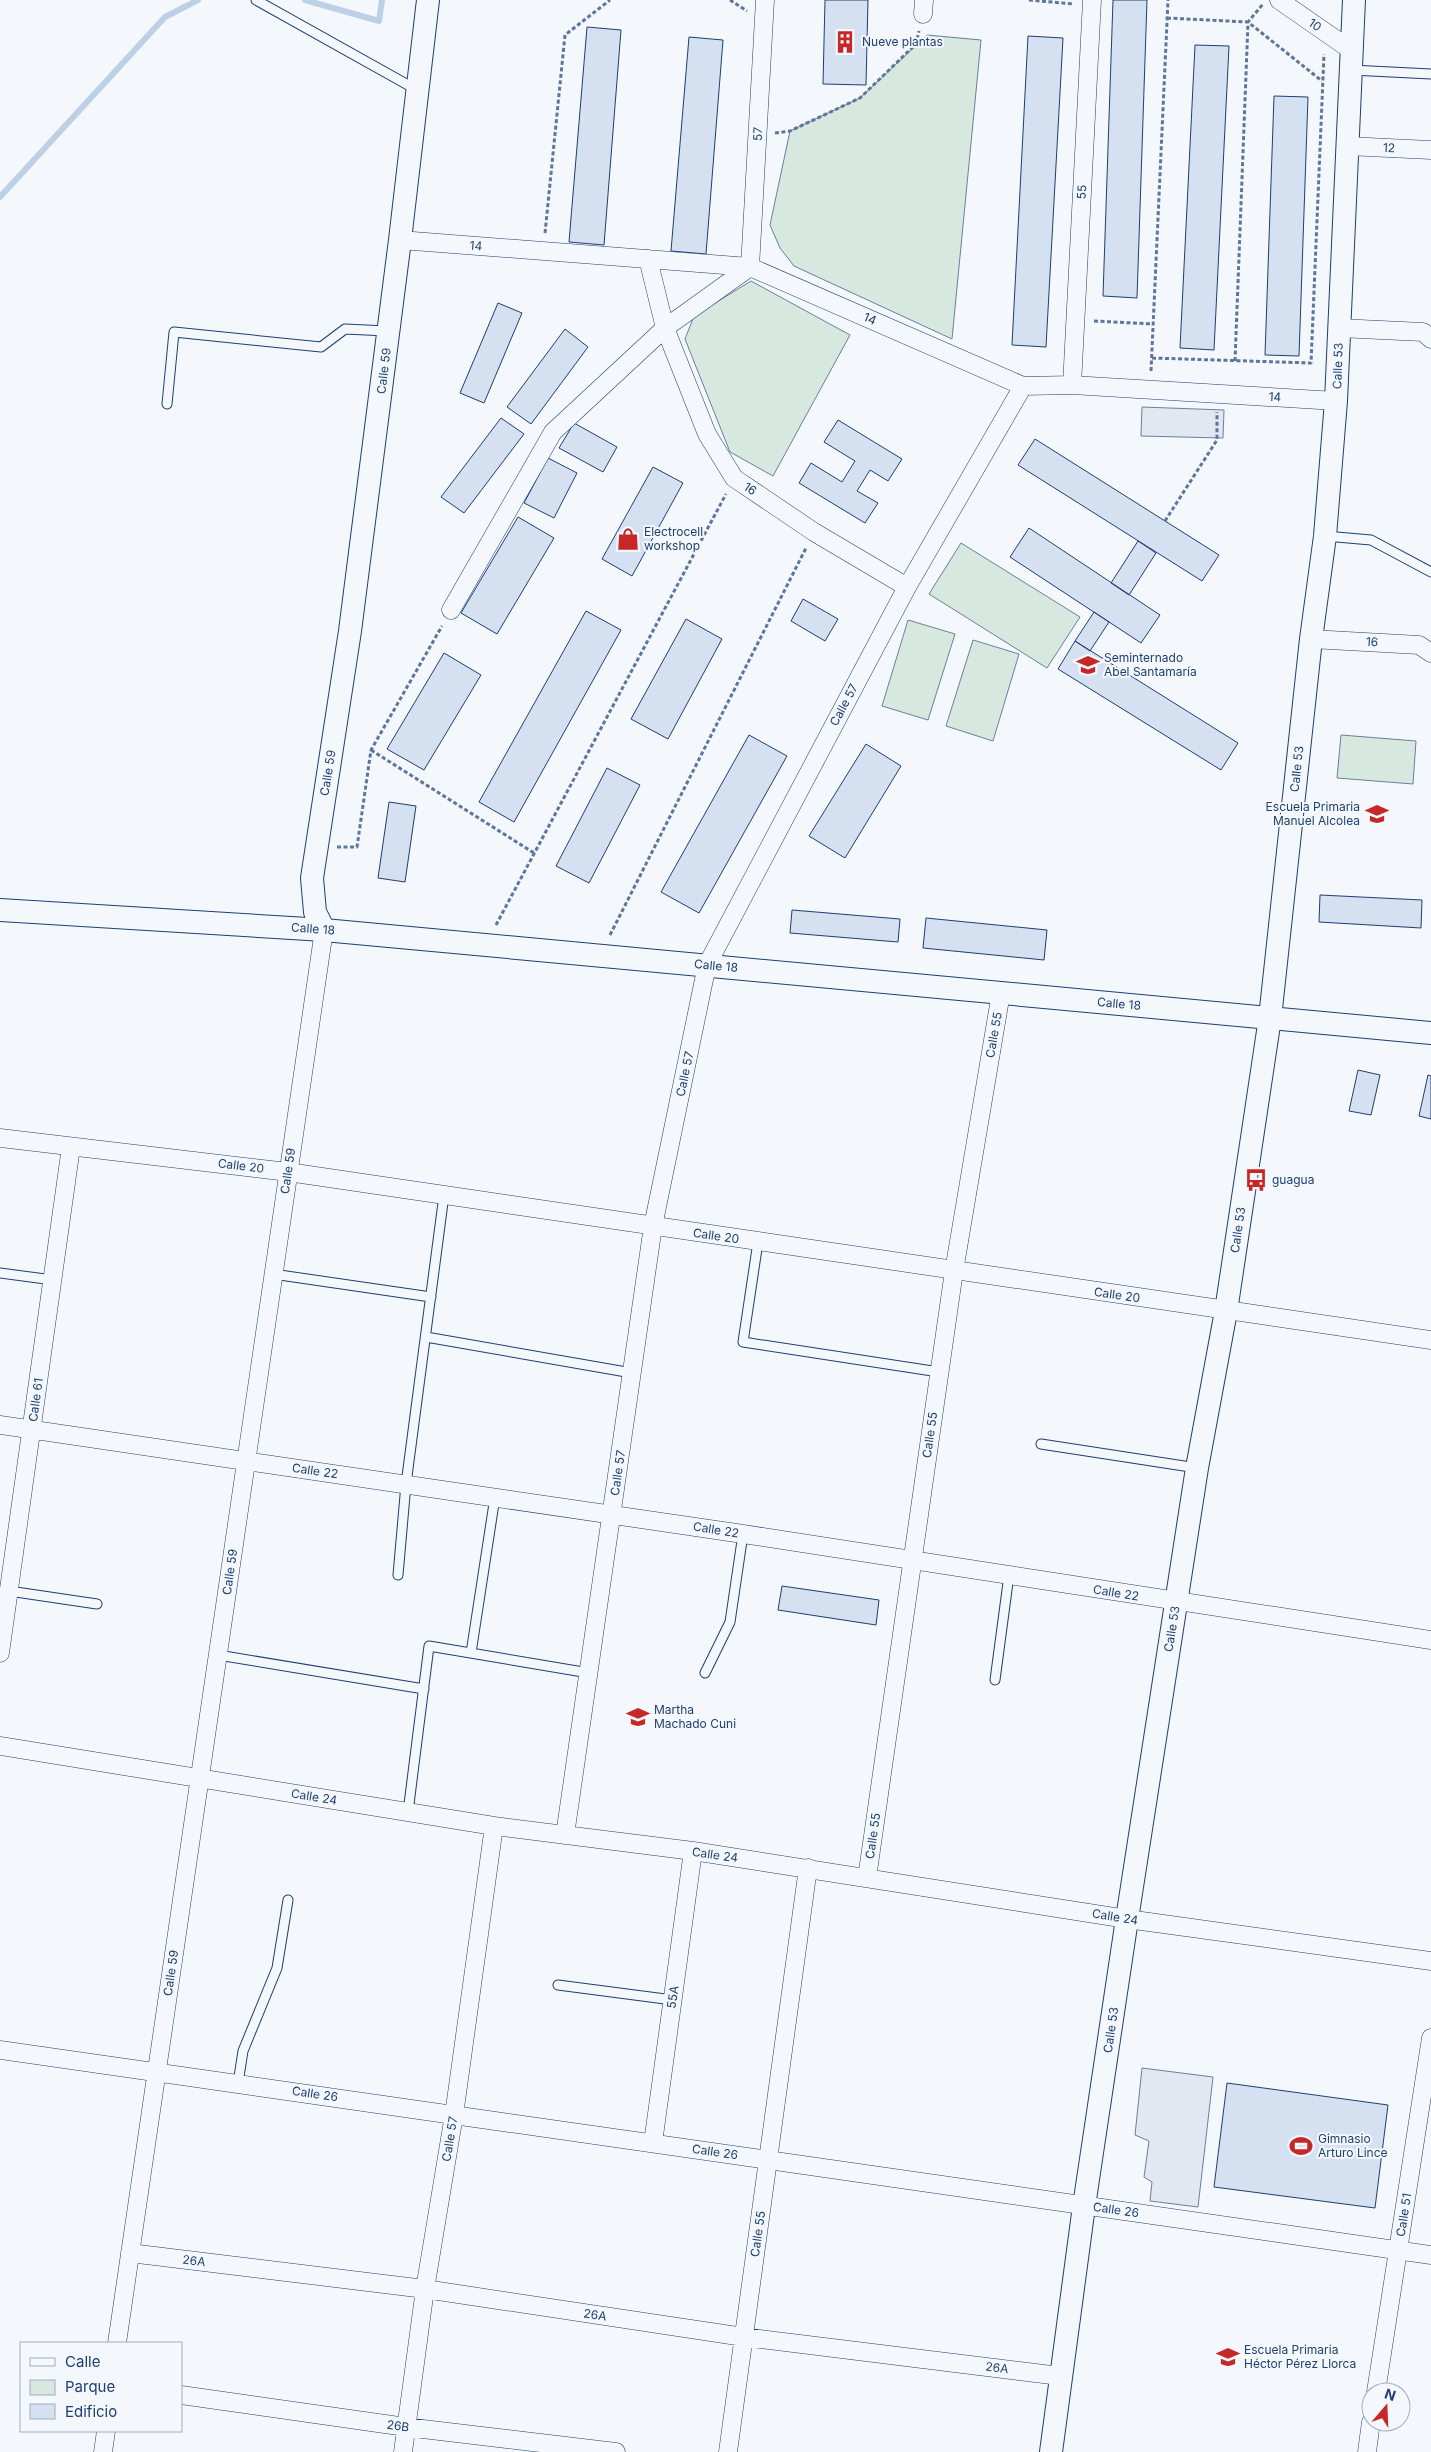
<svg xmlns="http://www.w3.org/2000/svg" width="1431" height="2452" font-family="Inter,sans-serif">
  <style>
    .green { fill: #d7e8df; stroke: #687fa3 }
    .parking { fill: #e3e8f0; stroke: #687fa3 }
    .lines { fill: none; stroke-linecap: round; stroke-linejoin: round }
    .stream { stroke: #bed0e5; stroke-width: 6 }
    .building { fill: #d5e0f0; stroke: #1d3f73 }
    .service-casing { stroke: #1d3f73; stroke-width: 11 }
    .minor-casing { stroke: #1d3f73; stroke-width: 19 }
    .tertiary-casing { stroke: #1d3f73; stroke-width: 24 }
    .path { stroke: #5e769c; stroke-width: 3; stroke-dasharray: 4 2.5; stroke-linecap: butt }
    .service { stroke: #f4f7fb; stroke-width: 9 }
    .minor { stroke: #f4f7fb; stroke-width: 18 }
    .tertiary { stroke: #f4f7fb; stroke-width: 22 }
    .labels { text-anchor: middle; stroke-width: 4; stroke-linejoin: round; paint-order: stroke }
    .street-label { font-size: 12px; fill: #1d3f73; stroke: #f4f7fb }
    .poi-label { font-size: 12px; fill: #1d3f73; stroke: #f4f7fb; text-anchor: start }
  </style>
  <rect width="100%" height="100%" fill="#f4f7fb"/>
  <path class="green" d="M927,35L981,40L952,339L794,266L780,248L770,225L790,131L860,98Z
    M751,281L850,335L773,476L730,452L685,339L694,316Z
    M961,543L1080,617L1047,668L929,594Z
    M908,620L955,634L928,720L882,706Z
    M973,640L1019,654L993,741L946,726Z
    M1341,735L1416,741L1413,784L1337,778Z"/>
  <path class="parking" d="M1142,407L1224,410L1223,438L1141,436Z
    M1142,2068L1213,2077L1198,2207L1150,2201L1152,2182L1144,2177L1149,2141L1135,2135Z"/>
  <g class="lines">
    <path class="stream" d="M305,0L379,21L382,0
      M0,197L165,17L198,0"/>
  </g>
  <path class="building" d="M825,0H868L866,85L823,84Z
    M1113,0H1147L1137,298L1103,296Z
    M587,27L621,30L604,245L569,242Z
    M1028,36L1063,38L1046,347L1012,345Z
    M689,37L723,40L706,254L671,251Z
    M1195,45L1229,46L1214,350L1180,348Z
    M1274,96L1308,97L1299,356L1265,355Z
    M498,303L522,313L484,403L460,393Z
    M565,329L588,347L531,424L507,407Z
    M501,418L524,434L464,513L441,497Z
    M838,420L902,459L888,481L870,470L857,491L878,503L865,523L799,483L811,463L842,482L855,461L824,442Z
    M574,423L617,447L603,472L559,448Z
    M1035,439L1219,555L1202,581L1018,465Z
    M548,458L577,473L554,518L524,503Z
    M653,467L683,483L632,576L602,559Z
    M518,517L554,538L497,634L461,613Z
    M1029,528L1160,615L1141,643L1010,557Z
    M1138,541L1156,553L1129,595L1111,583Z
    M803,599L838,619L825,641L791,621Z
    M586,611L621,630L514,822L479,802Z
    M1094,612L1109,622L1090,651L1075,641Z
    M686,619L722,639L668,739L631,719Z
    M1075,641L1238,743L1221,770L1058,669Z
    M444,653L481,675L424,770L387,749Z
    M749,735L787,756L699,913L661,892Z
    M866,744L901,766L845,858L809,836Z
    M607,768L640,785L589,883L556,866Z
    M389,802L416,806L405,882L378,878Z
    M1320,895L1422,900L1421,928L1319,922Z
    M792,910L900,919L898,942L790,933Z
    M926,918L1047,930L1044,960L923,948Z
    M1358,1070L1380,1075L1371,1115L1349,1111Z
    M1428,1075L1431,1076V1119L1419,1116Z
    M782,1586L879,1600L876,1625L778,1610Z
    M1227,2083L1388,2105L1375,2208L1214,2187Z"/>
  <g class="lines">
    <defs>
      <path id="service" d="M256,0L417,90
        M1351,70L1431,74
        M167,404L174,332L321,347L345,329L387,331
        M1325,536L1371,540L1431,572
        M758,1242L743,1342L939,1372
        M0,1273L53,1280
        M273,1274L431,1297
        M426,1337L632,1373
        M1041,1444L1197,1468
        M398,1575L406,1484L444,1195
        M9,1591L97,1604
        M471,1653L495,1497
        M218,1655L424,1689
        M705,1673L730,1622L743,1534
        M995,1680L1009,1575
        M408,1812L429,1646L589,1673
        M558,1985L673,2000
        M238,2083L243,2051L277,1968L288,1900"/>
      <path id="minor" d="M1279,0L1351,50
        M923,14L924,0
        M1347,146L1431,150
        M400,240L750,267L1023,386L1072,385L1336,401
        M648,259L665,328L707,434L734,478L814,532L907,587
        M750,267L765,0
        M1339,328L1423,332L1431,339
        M1072,385L1092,0
        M451,610L553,432L665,328L750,267
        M1311,639L1419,645L1431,653
        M0,1138L288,1172L1431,1340
        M0,1425L743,1534L1431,1640
        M0,1653L71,1147
        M0,1746L494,1826L693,1851L1127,1919L1431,1961
        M565,1835L653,1226L707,965L907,587L1023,386
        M867,1878L954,1271L1001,993
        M0,2050L1431,2255
        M653,2143L693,1851
        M130,2253L425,2289L744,2337L1060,2376
        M117,2343L324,930
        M1376,2392L1431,2038
        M181,2395L406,2427L616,2452
        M103,2452L106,2431
        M403,2452L425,2289L454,2115L494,1826
        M728,2452L808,1868
        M1367,2452L1371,2422"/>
      <path id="tertiary" d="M0,910L324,930L1431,1033
        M324,930L315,912L312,878L350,631L400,240L428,0
        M1051,2452L1084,2206L1127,1919L1197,1468L1226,1311L1270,1018L1311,639L1325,536L1336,401L1354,0"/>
    </defs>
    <use href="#service" class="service-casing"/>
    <use href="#minor" class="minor-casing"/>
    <use href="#tertiary" class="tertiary-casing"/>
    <path class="path" d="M730,0L747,11
      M1029,0L1074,4
      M1167,18L1248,22L1322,81
      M775,133L790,131L860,98L916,44L919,31
      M545,233L565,35L610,0
      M1094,321L1153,324
      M1152,358L1311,363L1324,54
      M1235,361L1248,22L1263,4
      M1151,371L1168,0
      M1165,521L1217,440V412
      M371,750L534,853
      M337,847H357L371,750L442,626
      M496,925L726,494
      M610,935L806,548"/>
    <use href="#service" class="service"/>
    <use href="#minor" class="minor"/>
    <use href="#tertiary" class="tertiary"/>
  </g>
  <defs>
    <symbol id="building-bare" viewBox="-9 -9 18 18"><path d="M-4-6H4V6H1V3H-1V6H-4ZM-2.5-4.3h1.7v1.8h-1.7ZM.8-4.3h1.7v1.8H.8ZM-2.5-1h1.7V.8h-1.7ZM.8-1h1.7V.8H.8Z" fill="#c62828" stroke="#f4f7fb" stroke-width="2.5" paint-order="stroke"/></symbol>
    <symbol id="shop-bare" viewBox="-9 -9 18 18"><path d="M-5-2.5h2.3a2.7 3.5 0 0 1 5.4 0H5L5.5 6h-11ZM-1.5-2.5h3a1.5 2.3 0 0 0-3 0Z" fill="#c62828" stroke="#f4f7fb" stroke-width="2.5" paint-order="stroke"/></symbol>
    <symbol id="school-bare" viewBox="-9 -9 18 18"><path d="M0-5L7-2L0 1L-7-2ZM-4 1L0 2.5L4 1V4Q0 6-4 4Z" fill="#c62828" stroke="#f4f7fb" stroke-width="2.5" paint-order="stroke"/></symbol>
    <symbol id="bus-bare" viewBox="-9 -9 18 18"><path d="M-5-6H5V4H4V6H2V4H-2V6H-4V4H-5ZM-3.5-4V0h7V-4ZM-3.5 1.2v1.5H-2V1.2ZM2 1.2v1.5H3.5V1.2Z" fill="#c62828" stroke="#f4f7fb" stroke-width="2.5" paint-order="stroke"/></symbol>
    <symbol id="stadium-bare" viewBox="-9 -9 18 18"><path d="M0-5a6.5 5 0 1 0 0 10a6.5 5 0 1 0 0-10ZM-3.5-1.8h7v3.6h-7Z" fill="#c62828" stroke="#f4f7fb" stroke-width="2.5" paint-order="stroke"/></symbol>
  </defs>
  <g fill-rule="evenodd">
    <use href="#building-bare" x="829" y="26" width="32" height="32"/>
    <use href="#shop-bare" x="612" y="523" width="32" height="32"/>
    <use href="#school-bare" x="1072" y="649" width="32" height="32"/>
    <use href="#school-bare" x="1361" y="798" width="32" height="32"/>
    <use href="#bus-bare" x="1240" y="1164" width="32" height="32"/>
    <use href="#school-bare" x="622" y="1701" width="32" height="32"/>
    <use href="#stadium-bare" x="1285" y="2130" width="32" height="32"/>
    <use href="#school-bare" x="1212" y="2341" width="32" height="32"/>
  </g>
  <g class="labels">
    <g class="street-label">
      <text transform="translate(1315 25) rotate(35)" y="4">10</text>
      <text transform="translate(758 134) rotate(-87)" y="4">57</text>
      <text transform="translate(1389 148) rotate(3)" y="4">12</text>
      <text transform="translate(1082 192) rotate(-87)" y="4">55</text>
      <text transform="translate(476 246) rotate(5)" y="4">14</text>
      <text transform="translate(870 319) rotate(24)" y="4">14</text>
      <text transform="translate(1338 366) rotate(-88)" y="4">Calle 53</text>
      <text transform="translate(384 371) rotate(-83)" y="4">Calle 59</text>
      <text transform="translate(1275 397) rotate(3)" y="4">14</text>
      <text transform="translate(750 489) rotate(34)" y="4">16</text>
      <text transform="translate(1372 642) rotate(3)" y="4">16</text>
      <text transform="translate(844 705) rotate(-62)" y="4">Calle 57</text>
      <text transform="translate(1297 769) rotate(-84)" y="4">Calle 53</text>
      <text transform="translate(328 773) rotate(-81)" y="4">Calle 59</text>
      <text transform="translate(313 929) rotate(4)" y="4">Calle 18</text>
      <text transform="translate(716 966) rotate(5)" y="4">Calle 18</text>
      <text transform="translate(1119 1004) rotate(5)" y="4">Calle 18</text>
      <text transform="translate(994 1035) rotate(-80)" y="4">Calle 55</text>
      <text transform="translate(685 1074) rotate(-78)" y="4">Calle 57</text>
      <text transform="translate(241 1166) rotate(7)" y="4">Calle 20</text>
      <text transform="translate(288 1171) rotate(-82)" y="4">Calle 59</text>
      <text transform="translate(1238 1230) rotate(-82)" y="4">Calle 53</text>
      <text transform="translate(716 1236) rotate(8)" y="4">Calle 20</text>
      <text transform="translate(1117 1295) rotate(8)" y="4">Calle 20</text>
      <text transform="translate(36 1400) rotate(-82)" y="4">Calle 61</text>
      <text transform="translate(930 1435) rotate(-82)" y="4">Calle 55</text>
      <text transform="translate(315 1471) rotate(8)" y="4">Calle 22</text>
      <text transform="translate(618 1473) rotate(-82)" y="4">Calle 57</text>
      <text transform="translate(716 1530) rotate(9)" y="4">Calle 22</text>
      <text transform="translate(230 1572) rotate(-82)" y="4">Calle 59</text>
      <text transform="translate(1116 1593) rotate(9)" y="4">Calle 22</text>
      <text transform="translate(1172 1629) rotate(-81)" y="4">Calle 53</text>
      <text transform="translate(314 1797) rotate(9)" y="4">Calle 24</text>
      <text transform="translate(873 1836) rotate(-82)" y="4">Calle 55</text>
      <text transform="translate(715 1855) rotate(8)" y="4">Calle 24</text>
      <text transform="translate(1115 1917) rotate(9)" y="4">Calle 24</text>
      <text transform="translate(171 1973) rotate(-82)" y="4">Calle 59</text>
      <text transform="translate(673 1997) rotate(-82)" y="4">55A</text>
      <text transform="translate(1111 2030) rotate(-82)" y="4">Calle 53</text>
      <text transform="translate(315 2094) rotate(8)" y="4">Calle 26</text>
      <text transform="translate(450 2139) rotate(-81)" y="4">Calle 57</text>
      <text transform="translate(715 2152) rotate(8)" y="4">Calle 26</text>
      <text transform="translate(1116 2210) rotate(8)" y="4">Calle 26</text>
      <text transform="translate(1404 2215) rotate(-81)" y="4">Calle 51</text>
      <text transform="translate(758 2234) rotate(-82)" y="4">Calle 55</text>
      <text transform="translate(194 2261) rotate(7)" y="4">26A</text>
      <text transform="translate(595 2315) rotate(8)" y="4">26A</text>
      <text transform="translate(997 2368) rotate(7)" y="4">26A</text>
      <text transform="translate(398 2426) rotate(8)" y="4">26B</text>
    </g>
    <g class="poi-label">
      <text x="862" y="46">Nueve plantas</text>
      <text x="644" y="536">Electrocell<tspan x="644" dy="14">workshop</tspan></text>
      <text x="1104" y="662">Seminternado<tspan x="1104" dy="14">Abel Santamaría</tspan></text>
      <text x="1360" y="811" text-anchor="end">Escuela Primaria<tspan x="1360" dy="14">Manuel Alcolea</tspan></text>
      <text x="1272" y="1184">guagua</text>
      <text x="654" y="1714">Martha<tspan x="654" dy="14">Machado Cuni</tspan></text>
      <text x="1318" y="2143">Gimnasio<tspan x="1318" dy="14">Arturo Lince</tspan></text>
      <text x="1244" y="2354">Escuela Primaria<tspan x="1244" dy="14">Héctor Pérez Llorca</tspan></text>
    </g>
  </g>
  <rect x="20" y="2342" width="162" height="90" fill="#f4f7fb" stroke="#9eadc5"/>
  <rect x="30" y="2358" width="25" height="8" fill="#f4f7fb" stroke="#9eadc5"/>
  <text x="65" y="2367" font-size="15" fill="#1d3f73">Calle</text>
  <rect x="30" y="2380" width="25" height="15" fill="#d7e8df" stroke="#9eadc5"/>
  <text x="65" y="2392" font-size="15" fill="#1d3f73">Parque</text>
  <rect x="30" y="2404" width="25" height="15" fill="#d5e0f0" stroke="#9eadc5"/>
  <text x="65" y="2417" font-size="15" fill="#1d3f73">Edificio</text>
  <g transform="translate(1386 2407) rotate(19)"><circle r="24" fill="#f4f7fb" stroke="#9eadc5"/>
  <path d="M0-4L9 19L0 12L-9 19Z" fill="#c62828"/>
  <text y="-8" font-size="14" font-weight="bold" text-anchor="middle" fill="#1d3f73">N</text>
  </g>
</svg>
